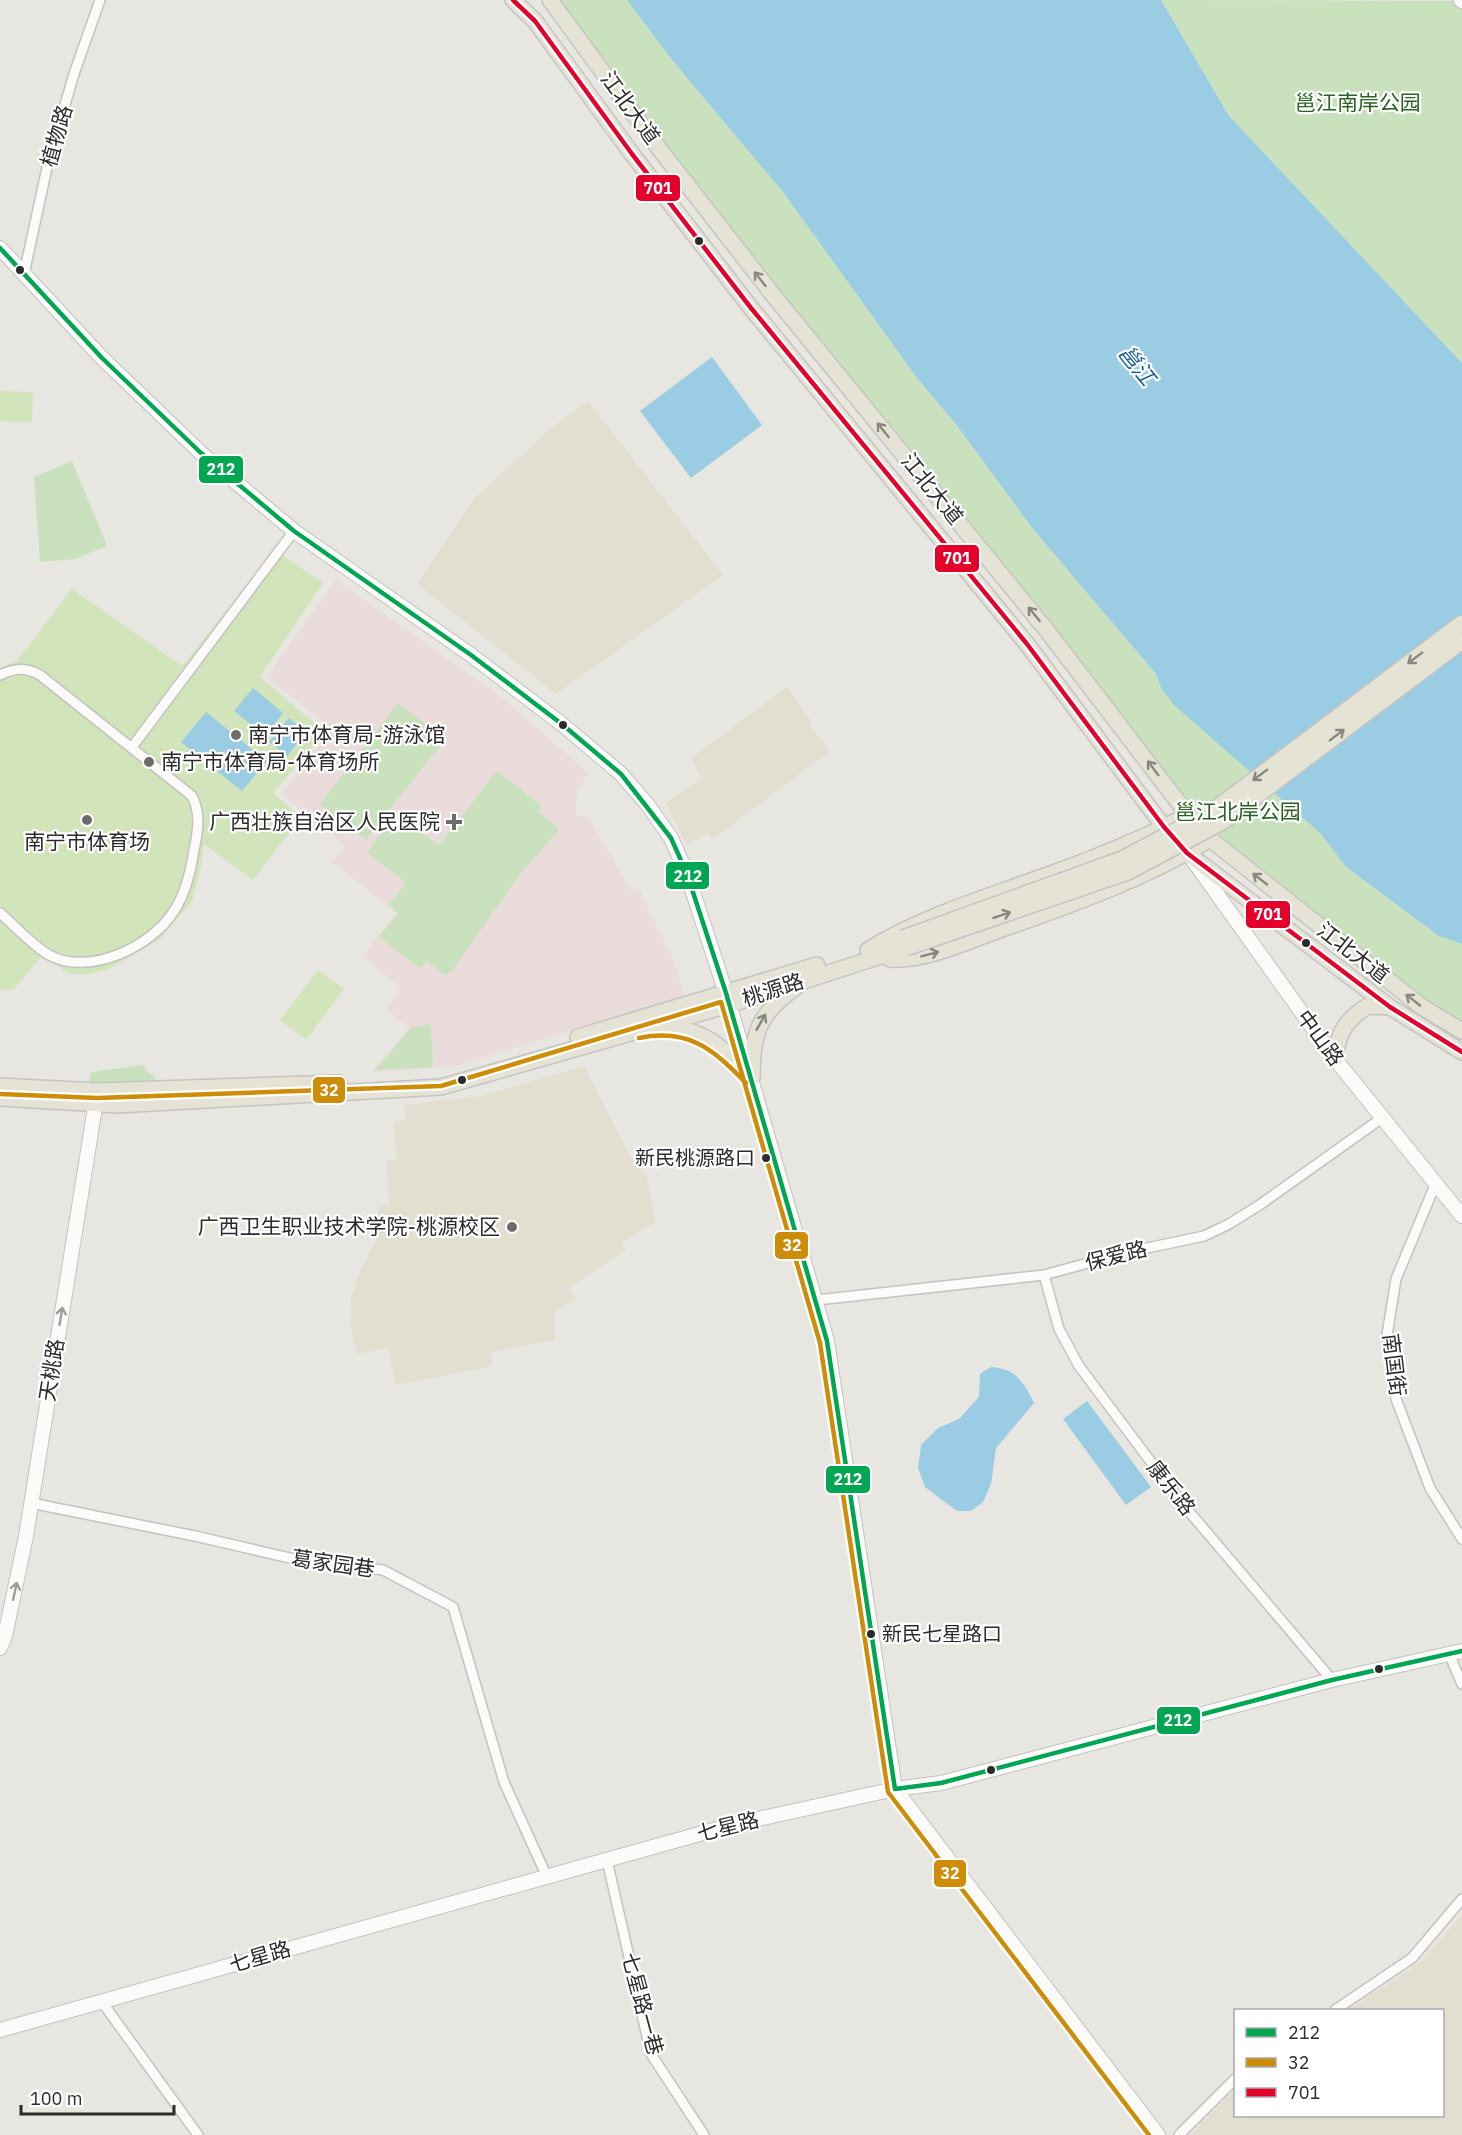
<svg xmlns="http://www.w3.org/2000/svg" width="1462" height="2135" font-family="'IBM Plex Sans','Noto Sans SC',sans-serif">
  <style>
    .education { fill: #e2ded0 }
    .medical { fill: #e9dcda }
    .green { fill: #c9e2bd }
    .pitch { fill: #d2e5ba }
    .water { fill: #9acce4 }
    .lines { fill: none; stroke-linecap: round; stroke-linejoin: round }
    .street-casing { stroke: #c2c2c1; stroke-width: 12 }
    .secondary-casing { stroke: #c2c2c1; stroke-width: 16 }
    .primary-casing { stroke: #c5c4c2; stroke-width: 18 }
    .street { stroke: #fcfbfa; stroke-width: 9 }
    .secondary { stroke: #fcfbfa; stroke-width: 14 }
    .primary { stroke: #e5e3d5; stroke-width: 15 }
    .primary-bridge-casing { stroke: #c5c4c2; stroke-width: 18; stroke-linecap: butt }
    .primary-bridge { stroke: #e5e3d5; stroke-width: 15 }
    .bus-1-casing { stroke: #fff; stroke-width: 9 }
    .bus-2-casing { stroke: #fff; stroke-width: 9 }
    .bus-3-casing { stroke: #fff; stroke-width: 9 }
    .bus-1 { stroke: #00a651; stroke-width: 4.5 }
    .bus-2 { stroke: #ce8d09; stroke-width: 4.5 }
    .bus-3 { stroke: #e4002b; stroke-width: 4.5 }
    .oneway { stroke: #888780 }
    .oneway2 { stroke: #9e9d9d }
    .bus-dot { fill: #2b2b2b; stroke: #fff; stroke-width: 2 }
    .poi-dot { fill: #6d6c6b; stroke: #fff; stroke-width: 2 }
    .labels { text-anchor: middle; stroke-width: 4.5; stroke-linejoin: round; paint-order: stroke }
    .bus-label { font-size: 20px; fill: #2b2b2b; stroke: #fff; text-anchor: end }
    .park-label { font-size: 21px; fill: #296320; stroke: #fff }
    .street-label { font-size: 21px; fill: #2b2b2b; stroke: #fff }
    .poi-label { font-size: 21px; fill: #2b2b2b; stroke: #fff; text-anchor: start }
    .water-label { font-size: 22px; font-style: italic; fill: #185f92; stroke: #fff }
    .line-badge { stroke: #fff; stroke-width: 2 }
    .badge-label { font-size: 16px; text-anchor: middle; font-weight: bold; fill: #fff }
  </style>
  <rect width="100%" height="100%" fill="#e8e6e1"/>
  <path class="education" d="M588,401L723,575L556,694L417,584L474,499L551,428Z
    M787,687L812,722L809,725L830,751L713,839L707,833L687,846L666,803L703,778L690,759Z
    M584,1066L629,1155L647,1177L655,1222L622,1243L626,1250L569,1288L575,1298L555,1312L554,1340L491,1352L492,1366L396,1385L388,1348L357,1354L351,1327V1299L359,1274L379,1233L378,1207L389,1205L387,1161L397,1160L394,1122L405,1120L404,1105L482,1096Z
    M1462,1915V2135H1190L1235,2089L1236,2116H1442V2010H1349L1421,1962Z"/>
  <path class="medical" d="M336,580L504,699L588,773L577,793L576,815L589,818L632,892L639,889L673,958L685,997L451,1067L372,1072L409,1028L386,1009L401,988L362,956L397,913L332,862L345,845L281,794L332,729L266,677Z"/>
  <path class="green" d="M550,0H627L672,60L783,192L917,378L955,423L1033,529L1156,674L1161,688L1320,833L1346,867L1439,936L1462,944V1031L1210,839L773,295Z
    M1161,0L1462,1V363L1229,116Z
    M72,461L107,546L75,559L40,562L34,477Z
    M398,703L445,739L366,840L320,804Z
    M497,771L542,806L538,812L558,828V832L522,871L452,971L445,975L426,961L420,968L379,937L398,913L389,905L406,883L367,852L393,818L405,827L409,823L439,845Z
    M431,1024L433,1067L375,1070L411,1028Z
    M144,1065L146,1071L155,1076V1083H89L91,1072Z"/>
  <path class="pitch" d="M0,391L33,392L32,422L0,421Z
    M275,550L323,583L260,677L325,732L273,793L301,817L253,880L204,844L201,867L192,901L159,940L109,969L88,974H69L43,955L13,990L0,989V668L17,661L72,589L182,666Z
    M318,970L344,989L306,1040L280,1020Z"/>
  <path class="water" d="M627,0H1161L1229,116L1462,363V944L1439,936L1346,867L1320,833L1174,705L1161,688L1156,674L1033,529L955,423L917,378L783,192L672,60Z
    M712,357L762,425L691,478L640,411Z
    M253,688L283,713L265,736L234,711Z
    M206,712L267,761L242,791L181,742Z
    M289,718L307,732L287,756L269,742Z
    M991,1367C1016,1369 1023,1381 1034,1403L996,1448L991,1484L983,1502L971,1511H957L925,1487L918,1468L921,1445L938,1428L959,1419L979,1397L980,1374Z
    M1087,1401L1151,1487L1126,1505L1063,1419Z"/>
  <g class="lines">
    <defs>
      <path id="street" d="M24,274L48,163L74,74L100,0
        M0,675C15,668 25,667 40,675L192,796C201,814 198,831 194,850C191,870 186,893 174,911C152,946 90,977 49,955C32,945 15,926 0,913
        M132,747L294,531
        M1435,1185L1396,1279L1387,1335L1396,1399L1430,1488L1462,1539
        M1044,1275L1059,1329L1079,1366L1181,1502L1332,1680
        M817,1300L1044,1275L1128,1252L1204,1236L1229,1224L1261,1204L1382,1118
        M31,1503L195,1536L298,1560L383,1570L453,1607L504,1782L547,1877
        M1449,1654L1462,1684
        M607,1860L651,2054L704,2135
        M102,2002L198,2135
        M1335,2010L1412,1958L1462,1899
        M1179,2135L1236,2078"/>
      <path id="secondary" d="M1461,0L1462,1
        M0,248L102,358L201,453L294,531L471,655L563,725L621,774L647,804L671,838L687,874L726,993L827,1341L895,1789L1158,2135
        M1192,859L1335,1059L1462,1216
        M0,1648L5,1636L26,1536L97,1095
        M0,2030L735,1824L895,1789L941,1783L1332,1680L1462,1651"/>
      <path id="primary" d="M513,0L535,21L632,154L751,308L1027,644L1164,827L1187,853L1390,1007L1462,1052
        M550,0L654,142L773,295L1048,632L1188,815L1210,839L1422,1007L1462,1031
        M868,950C918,919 973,902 1028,882C1083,863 1137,842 1188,815
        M890,959C925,961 960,944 991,933C1067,906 1141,881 1210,839
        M666,1027C707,1030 725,1050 752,1078
        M578,1037L817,965
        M1335,1059C1338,1033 1345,1020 1368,1006L1390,1007
        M752,1078C753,1032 757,1015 796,987
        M0,1086L97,1091L339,1083
        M0,1098L117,1105L441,1087L729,1005L906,948"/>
    </defs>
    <use href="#street" class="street-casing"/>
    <use href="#secondary" class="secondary-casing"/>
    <use href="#primary" class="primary-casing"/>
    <use href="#street" class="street"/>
    <use href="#secondary" class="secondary"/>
    <use href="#primary" class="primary"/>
    <defs>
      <path id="primary-bridge" d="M903,938L1122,859L1214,810L1462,623
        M906,948L1128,872L1222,822L1462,641"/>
    </defs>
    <use href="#primary-bridge" class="primary-bridge-casing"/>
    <use href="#primary-bridge" class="primary-bridge"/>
    <defs>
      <path id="bus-1" d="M0,248L102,358L201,453L294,531L471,655L563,725L621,774L671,838L687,874L726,993L827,1341L895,1789
        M895,1789L941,1783L1332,1680L1462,1651"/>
      <path id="bus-2" d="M639,1038C689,1028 713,1049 746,1083
        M0,1094L97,1098L441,1086L721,1002L820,1343L888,1792L1149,2135"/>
      <path id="bus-3" d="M513,0L535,21L632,154L751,308L1027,644L1164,827L1187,853L1390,1007L1462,1052"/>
    </defs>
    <use href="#bus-1" class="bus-1-casing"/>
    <use href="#bus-2" class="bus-2-casing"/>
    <use href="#bus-3" class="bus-3-casing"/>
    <use href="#bus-1" class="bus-1"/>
    <use href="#bus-2" class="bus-2"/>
    <use href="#bus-3" class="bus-3"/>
  </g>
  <defs><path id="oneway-shaft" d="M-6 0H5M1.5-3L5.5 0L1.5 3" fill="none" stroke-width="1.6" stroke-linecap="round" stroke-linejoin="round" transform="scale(1.5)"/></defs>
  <g class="oneway">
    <use href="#oneway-shaft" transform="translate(760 279) rotate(-128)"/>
    <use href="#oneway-shaft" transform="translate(883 430) rotate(-129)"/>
    <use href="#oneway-shaft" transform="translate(1034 614) rotate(-129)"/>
    <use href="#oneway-shaft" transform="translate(1415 658) rotate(143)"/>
    <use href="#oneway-shaft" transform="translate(1337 735) rotate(-37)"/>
    <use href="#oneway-shaft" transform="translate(1153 768) rotate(-127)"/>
    <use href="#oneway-shaft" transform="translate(1260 775) rotate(143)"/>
    <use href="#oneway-shaft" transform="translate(1260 879) rotate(-142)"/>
    <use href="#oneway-shaft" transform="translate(1002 915) rotate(-19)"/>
    <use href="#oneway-shaft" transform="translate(930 954) rotate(-15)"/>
    <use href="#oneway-shaft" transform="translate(1413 1000) rotate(-142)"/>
    <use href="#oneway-shaft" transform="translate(761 1022) rotate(-60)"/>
  </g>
  <g class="oneway2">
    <use href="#oneway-shaft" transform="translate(61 1316) rotate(-81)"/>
    <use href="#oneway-shaft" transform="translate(15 1591) rotate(-78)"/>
  </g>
  <g class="bus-dot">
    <circle cx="699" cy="241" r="5"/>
    <circle cx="20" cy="270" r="5"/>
    <circle cx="563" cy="725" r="5"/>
    <circle cx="1306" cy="943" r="5"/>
    <circle cx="462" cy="1080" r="5"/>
    <circle cx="766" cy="1158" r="5"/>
    <circle cx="871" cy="1634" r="5"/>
    <circle cx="1379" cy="1669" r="5"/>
    <circle cx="991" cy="1770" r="5"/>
  </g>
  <g class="poi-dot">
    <circle cx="236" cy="735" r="6"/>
    <circle cx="149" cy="762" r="6"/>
    <circle cx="87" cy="820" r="6"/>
    <path d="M451 813h6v6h6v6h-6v6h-6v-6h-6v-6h6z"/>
    <circle cx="512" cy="1227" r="6"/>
  </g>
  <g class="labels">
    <g class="bus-label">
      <text x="755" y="1165">新民桃源路口</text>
      <text x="882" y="1641" text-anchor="start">新民七星路口</text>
    </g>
    <g class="park-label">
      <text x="1358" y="110">邕江南岸公园</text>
      <text x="1238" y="819">邕江北岸公园</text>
    </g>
    <g class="street-label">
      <text transform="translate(630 108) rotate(54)" y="7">江北大道</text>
      <text transform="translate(57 136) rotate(-74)" y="7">植物路</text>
      <text transform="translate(932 489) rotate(51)" y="7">江北大道</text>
      <text transform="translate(1353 953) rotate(38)" y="7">江北大道</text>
      <text transform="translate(773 990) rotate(-18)" y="7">桃源路</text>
      <text transform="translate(1320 1038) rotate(54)" y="7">中山路</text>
      <text transform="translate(1116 1256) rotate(-14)" y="7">保爱路</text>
      <text transform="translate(1394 1365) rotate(83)" y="7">南国街</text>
      <text transform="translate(52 1370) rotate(-81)" y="7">天桃路</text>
      <text transform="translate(1171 1488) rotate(52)" y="7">康乐路</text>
      <text transform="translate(333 1564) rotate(8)" y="7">葛家园巷</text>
      <text transform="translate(728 1827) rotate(-14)" y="7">七星路</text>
      <text transform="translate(260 1957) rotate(-16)" y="7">七星路</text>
      <text transform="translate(642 2004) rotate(75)" y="7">七星路一巷</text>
    </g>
    <g class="poi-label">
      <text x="248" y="742">南宁市体育局-游泳馆</text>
      <text x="161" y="769">南宁市体育局-体育场所</text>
      <text x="440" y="829" text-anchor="end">广西壮族自治区人民医院</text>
      <text x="87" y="849" text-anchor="middle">南宁市体育场</text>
      <text x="500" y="1234" text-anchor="end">广西卫生职业技术学院-桃源校区</text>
    </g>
    <g class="water-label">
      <text transform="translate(1137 365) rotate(51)" y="8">邕江</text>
    </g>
  </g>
  <g class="line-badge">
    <rect x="635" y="174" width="46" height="28" rx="6" fill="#e4002b"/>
    <rect x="198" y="455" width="46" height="29" rx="6" fill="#00a651"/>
    <rect x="934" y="544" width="46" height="29" rx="6" fill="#e4002b"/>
    <rect x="665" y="861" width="45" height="29" rx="6" fill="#00a651"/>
    <rect x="1245" y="900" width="46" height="29" rx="6" fill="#e4002b"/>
    <rect x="312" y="1076" width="34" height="28" rx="6" fill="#ce8d09"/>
    <rect x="774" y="1231" width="35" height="29" rx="6" fill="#ce8d09"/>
    <rect x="825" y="1465" width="46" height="29" rx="6" fill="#00a651"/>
    <rect x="1156" y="1706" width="45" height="29" rx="6" fill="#00a651"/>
    <rect x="933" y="1859" width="34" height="29" rx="6" fill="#ce8d09"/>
  </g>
  <g class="badge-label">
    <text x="658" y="194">701</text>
    <text x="221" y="475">212</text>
    <text x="957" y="564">701</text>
    <text x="688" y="882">212</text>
    <text x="1268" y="920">701</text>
    <text x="329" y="1096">32</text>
    <text x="792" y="1251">32</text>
    <text x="848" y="1485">212</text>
    <text x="1178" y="1726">212</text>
    <text x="950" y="1879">32</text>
  </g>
  <rect x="1234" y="2009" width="210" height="108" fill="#ffffff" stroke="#aaaaaa" stroke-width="1.5"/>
  <rect x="1246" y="2028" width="30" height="9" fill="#00a651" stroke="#aaaaaa" stroke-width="1.5"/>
  <text x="1288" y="2039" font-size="18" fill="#2b2b2b">212</text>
  <rect x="1246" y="2058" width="30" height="9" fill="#ce8d09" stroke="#aaaaaa" stroke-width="1.5"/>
  <text x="1288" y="2069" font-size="18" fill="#2b2b2b">32</text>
  <rect x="1246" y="2088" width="30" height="9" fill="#e4002b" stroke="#aaaaaa" stroke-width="1.5"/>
  <text x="1288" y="2099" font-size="18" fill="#2b2b2b">701</text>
  <path d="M21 2105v9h153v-9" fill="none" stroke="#2b2b2b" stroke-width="3"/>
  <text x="30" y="2105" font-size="18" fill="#2b2b2b" stroke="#ffffff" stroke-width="4.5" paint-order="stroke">100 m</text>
</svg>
